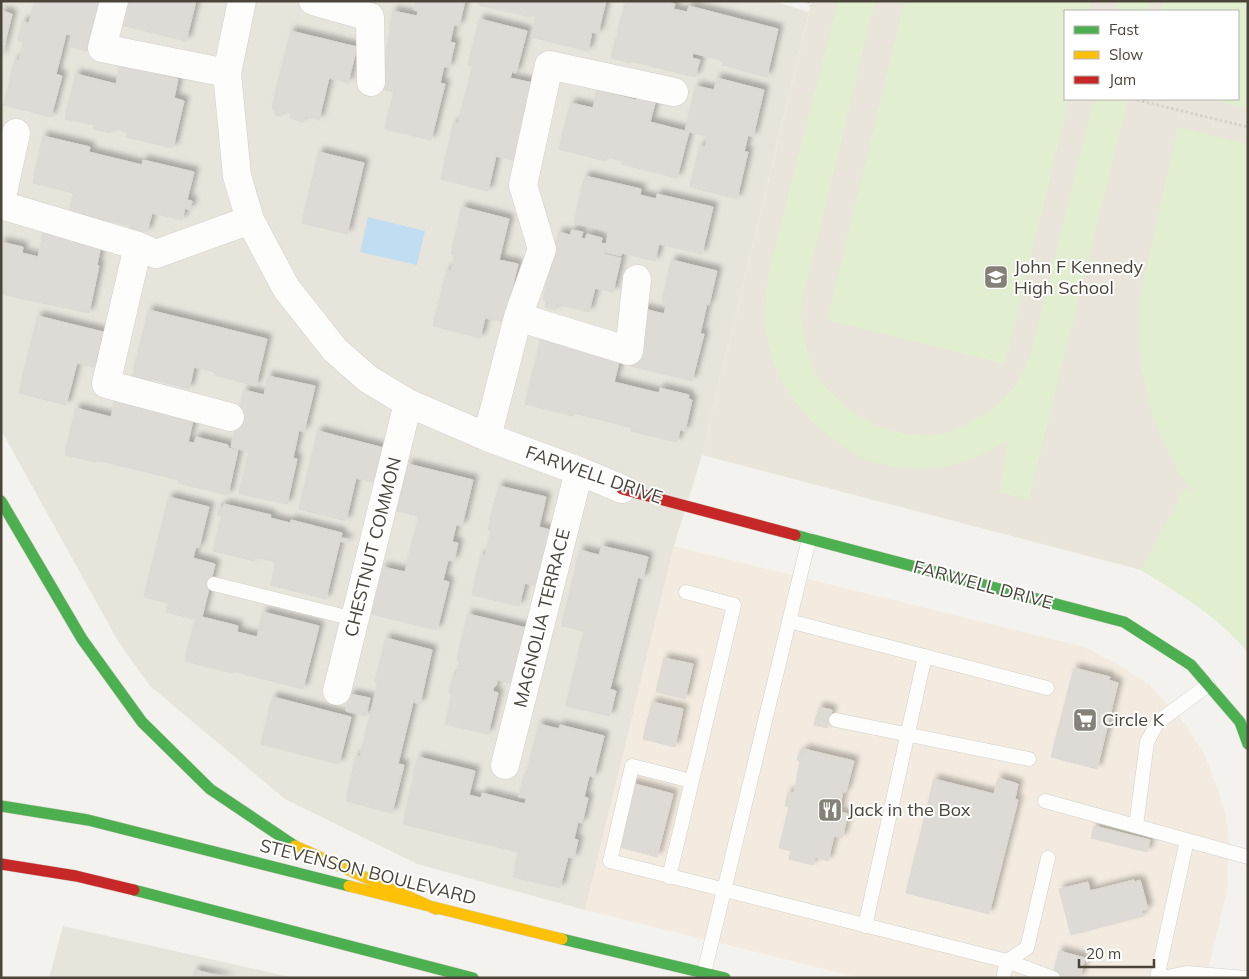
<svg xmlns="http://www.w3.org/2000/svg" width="1249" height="979" font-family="Mulish,sans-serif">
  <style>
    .residential { fill: #e7e4dc }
    .commercial { fill: #f3ebdf }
    .education { fill: #eae5da; fill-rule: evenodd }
    .green { fill: #e1eecf }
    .water { fill: #c0ddf1 }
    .building { fill: #dedbd6; stroke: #dcd9d4; filter: url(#shadow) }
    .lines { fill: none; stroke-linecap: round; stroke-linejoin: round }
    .lane-casing { stroke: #d2d0cb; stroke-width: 15 }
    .street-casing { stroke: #d2d0cb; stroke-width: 29 }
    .fast-casing { stroke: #d3cfc5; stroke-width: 12 }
    .slow-casing { stroke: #d3cfc5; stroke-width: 12 }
    .jam-casing { stroke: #d3cfc5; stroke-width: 12 }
    .path { stroke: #d3d2cc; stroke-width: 3; stroke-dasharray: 2.5 2.5; stroke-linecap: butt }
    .lane { stroke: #fdfdfc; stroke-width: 14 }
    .street { stroke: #fdfdfc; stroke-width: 28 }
    .fast { stroke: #4caf50; stroke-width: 11 }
    .slow { stroke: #ffc107; stroke-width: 11 }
    .jam { stroke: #c62828; stroke-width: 11 }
    .labels { text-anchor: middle; stroke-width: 4; stroke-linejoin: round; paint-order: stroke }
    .poi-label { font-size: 18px; fill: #4b4439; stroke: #fff; text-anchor: start }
    .street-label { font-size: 18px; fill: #4b4439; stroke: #fff }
  </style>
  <defs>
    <filter id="shadow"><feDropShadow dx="4.5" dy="-4.5" stdDeviation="2.5" flood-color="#0004"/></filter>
  </defs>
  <rect width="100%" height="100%" fill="#f4f2ee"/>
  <path class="residential" d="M1,1H772L809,12L702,455L674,546L585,910L417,864L285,799L150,686L118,641L1,430Z
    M63,926L295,978H49Z"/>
  <path class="commercial" d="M674,546L1084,647L1117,664L1149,684L1186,725L1204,753L1217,787L1225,812L1229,836L1227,891L1206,978H861L585,910Z"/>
  <path class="education" d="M812,1H1248V652L1232,634L1199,606L1141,570L702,455ZM1065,11H1238V99H1065Z"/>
  <path class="green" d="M838,1H875L804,294C803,301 800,309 801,316C803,339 809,362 821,381C824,386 829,391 834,395C859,422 895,437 933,435C946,435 960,428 972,421C1006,403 1021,385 1032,348L1094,99H1128L1029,499L999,493L1008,441C991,449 975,459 956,464C931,471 891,469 866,460C859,457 853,452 846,448C808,424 776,386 768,341C763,320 766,297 768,276Z
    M905,1H1092L1090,11H1065V99H1069L1005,364L827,320Z
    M1118,1H1152L1149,11H1116Z
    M1163,1H1248V109L1210,99H1238V11H1161Z
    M1178,127L1248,144V652C1217,616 1181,595 1141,570L1186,486L1206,506L1179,474L1152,416L1141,365L1139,301Z"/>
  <path class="water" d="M368,217L425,231L417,265L360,252Z"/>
  <path class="building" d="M35,1H100L87,51L69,46L72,35L66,34L56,74L62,76L51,117L4,105L15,60L19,61L24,42L18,40L23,21L29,23Z
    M127,1H196L186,41L121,25Z
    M416,1H465L459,26L454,25L450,42L455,43L449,68L444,66L440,83L445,84L431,140L385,129L394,92L376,87L391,30L389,29L393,11L417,16L418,11L414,10Z
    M480,1H606L598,34L592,32L588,51L531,37L536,14L531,13L530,17L479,5Z
    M626,1H663L675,4L673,9L687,12L689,6L778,29L767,77L722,65L724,61L693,53L692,58L700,60L695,77L631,61L630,63L611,58Z
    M1,11L12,14L1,59Z
    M480,19L527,31L516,73L512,72L510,78L533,83L516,161L496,156L488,191L441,179L454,123L458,124L473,66L468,65Z
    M291,31L357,47L348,83L329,78L319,120L304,116L303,122L290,118L291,113L282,111L281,116L275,115L276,110L272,108Z
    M120,65L178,79L174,98L184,101L173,148L126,137L127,132L111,128L110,133L93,129L94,125L65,119L76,74L116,84Z
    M717,78L764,90L753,137L748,135L744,152H748L737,199L690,187L700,146L705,147L708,136L685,131L696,86L714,90Z
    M597,90L636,100L637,98L655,103L650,122L689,132L677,178L621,164L622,161L606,157L605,161L559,149L571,103L593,108Z
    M43,136L90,147L89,152L142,165L143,160L194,172L187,200L192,201L190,210L185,208L182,220L152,213L147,232L129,228L130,226L69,212L74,193L33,183Z
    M319,152L364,163L347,234L302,223Z
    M585,176L641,189L640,195L656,199L657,194L713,207L702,254L659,244L655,261L622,253L621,256L604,252L609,231L574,223Z
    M462,207L509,219L499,260L518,264L504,322L485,318L480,338L433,326L447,270L451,271L455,255L451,254Z
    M572,230L583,232L581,238L585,239L587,234L602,238L601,243L606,244L604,254L621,258L613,292L595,288L589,312L556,304L555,310L545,307L546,301L543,300L559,232L570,235Z
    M43,233L101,246L97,265L99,266L89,313L1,294V242L23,247L22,253L38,257Z
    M672,260L717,271L709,305L707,304L700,334H704L692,381L627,365L641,308L664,314L667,303L662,302Z
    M149,310L267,339L256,386L214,375V372L194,367L189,389L151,379V381L132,377Z
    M38,316L103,332L94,367L77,363L66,405L19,393Z
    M541,339L620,358L614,382L659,393L660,388L689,395L688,399L692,400L685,431L680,430L677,442L631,431L632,428L574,413L573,416L525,404Z
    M268,376L315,386L304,432L299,430L293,458L297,459L287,504L239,494L249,452L231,447L244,390L264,395Z
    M116,398L194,417L188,442L194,443L196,437L228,445V448L238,450L228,495L178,483L179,480L96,460V462L65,455L76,408L111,417Z
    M318,431L384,448L376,483L356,478L346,521L299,509Z
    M408,464L473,480L462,526L456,525L452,542L458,543L454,561L448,560L443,580L449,582L437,630L372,614L383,567L405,572L419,516L397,511Z
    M499,486L546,497L539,527L558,532L543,587L525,583L519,606L472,595L481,555L485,556L491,531L488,530Z
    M169,497L209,507L199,548L196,547L193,558L215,564L202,617L238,626L237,632L257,637L263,612L319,626L303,689L233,671L232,673L185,661L196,616H194L193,619L166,612L169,603L144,597Z
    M224,504L271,515L270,518L290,523L291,520L342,533L341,538L348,539L346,543L340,541L326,599L271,585L276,562L255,557L254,561L213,551L222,516L217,515L219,507L223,508Z
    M602,546L648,557L643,579L638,577L610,689L616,691L610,716L566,706L584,631L562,626L580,550L599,555Z
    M468,614L535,630L519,685L498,680L496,686H494L493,691L498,693L488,734L445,724L452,694L449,693L453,676L456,677L460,661L457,660Z
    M386,638L432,650L420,704L413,702L398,764L404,765L392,813L346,801L356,756L360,757L378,683L375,682Z
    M664,658L693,664L685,699L656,692Z
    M1074,668L1110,677L1109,680L1118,683L1097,769L1051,757Z
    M350,694L370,698L366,716L346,711Z
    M273,697L351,717L339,764L261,744Z
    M652,702L683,709L675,747L643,739Z
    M819,707L832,710L827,728L814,725Z
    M539,724L559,729L560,725L604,736L594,777L589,776L584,797L588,798L582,823L578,822L574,839L578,840L574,858L568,857L560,888L513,877L518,852L403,824L418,757L475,771L469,795L481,798L482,793L525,804L526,798L519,797L523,780H525Z
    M804,749L854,761L846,792H843L839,812L848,814L842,838L834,836L828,861L815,857L813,865L789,859L791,851L779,848L789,807L785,806L788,792L793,793L795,790L800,761L797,760L799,753L802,754Z
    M998,778L1018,784L1015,799L1018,800L989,914L906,893L934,779L994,794Z
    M631,783L673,794L657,857L616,846Z
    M1094,826L1150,840L1147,852L1091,838Z
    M1134,880L1135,882L1140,880L1148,909L1142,911L1143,916L1071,935L1059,889L1088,882L1090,891Z
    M1059,951L1085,958L1080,978H1052Z
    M195,970L228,978H193Z"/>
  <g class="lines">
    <defs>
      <path id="lane" d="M214,584L354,619
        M789,621L1047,688
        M836,720L1029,759
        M692,781L632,766L610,861L1007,961L1053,978
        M1045,801L1248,857
        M1136,826L1147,742L1158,722L1208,685
        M669,877L734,605L686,592
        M865,926L925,656
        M704,973L809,539
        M1003,978L1007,961L1027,948L1048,858
        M1157,978L1187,840
        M1162,978L1187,973L1246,978"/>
      <path id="street" d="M114,1L102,48L227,73
        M242,1L227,73L237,176L250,220L286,288L335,350L368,379L408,403L487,437L579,471L622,489
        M313,1L370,17L371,82
        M1,202L16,133
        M1,205L138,246L156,254L250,220
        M138,246L106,384L230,417
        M518,317L629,351L637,279
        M487,437L518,317L542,249L523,185L549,65L674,92
        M337,691L408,403
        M505,765L579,471"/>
      <path id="fast" d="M1,501L82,639L142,722L210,789L295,846
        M795,535L1124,622L1191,665L1240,722L1248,744
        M1,806L88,820L349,886
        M134,890L473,978
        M562,939L725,978"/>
      <path id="slow" d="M295,846L436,909
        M349,886L562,939"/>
      <path id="jam" d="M622,489L795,535
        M1,864L76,876L134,890"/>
    </defs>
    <use href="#lane" class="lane-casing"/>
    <use href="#street" class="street-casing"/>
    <use href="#fast" class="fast-casing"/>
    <use href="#slow" class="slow-casing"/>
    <use href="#jam" class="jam-casing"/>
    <path class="path" d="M808,1L811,6
      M1137,100L1248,127"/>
    <use href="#lane" class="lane"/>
    <use href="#street" class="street"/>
    <use href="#fast" class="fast"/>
    <use href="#slow" class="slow"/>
    <use href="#jam" class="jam"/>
  </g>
  <defs>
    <symbol id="school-square" viewBox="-11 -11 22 22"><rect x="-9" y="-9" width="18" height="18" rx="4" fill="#868178" stroke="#fff"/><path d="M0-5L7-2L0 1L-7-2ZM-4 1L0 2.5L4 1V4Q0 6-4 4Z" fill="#fff"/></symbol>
    <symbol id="supermarket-square" viewBox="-11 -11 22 22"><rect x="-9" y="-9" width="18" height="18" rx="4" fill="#868178" stroke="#fff"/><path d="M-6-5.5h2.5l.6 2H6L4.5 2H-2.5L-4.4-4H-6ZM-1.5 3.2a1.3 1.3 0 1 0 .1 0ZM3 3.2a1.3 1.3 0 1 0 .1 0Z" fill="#fff"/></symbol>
    <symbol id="restaurant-square" viewBox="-11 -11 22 22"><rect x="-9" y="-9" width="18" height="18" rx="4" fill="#868178" stroke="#fff"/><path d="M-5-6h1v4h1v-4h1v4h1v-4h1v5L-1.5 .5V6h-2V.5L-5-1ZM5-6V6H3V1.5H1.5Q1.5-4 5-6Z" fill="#fff"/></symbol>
  </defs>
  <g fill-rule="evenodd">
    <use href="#school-square" x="982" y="263" width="28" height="28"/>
    <use href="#supermarket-square" x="1071" y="706" width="28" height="28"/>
    <use href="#restaurant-square" x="816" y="796" width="28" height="28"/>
  </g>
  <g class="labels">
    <g class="poi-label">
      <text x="1014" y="273">John F Kennedy<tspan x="1014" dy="21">High School</tspan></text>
      <text x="1102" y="726">Circle K</text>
      <text x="848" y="816">Jack in the Box</text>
    </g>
    <g class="street-label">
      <text transform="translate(594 475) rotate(19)" y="6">FARWELL DRIVE</text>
      <text transform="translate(373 547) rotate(-76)" y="6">CHESTNUT COMMON</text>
      <text transform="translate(983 585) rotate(15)" y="6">FARWELL DRIVE</text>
      <text transform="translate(542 618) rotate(-76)" y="6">MAGNOLIA TERRACE</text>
      <text transform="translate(368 872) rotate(14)" y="6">STEVENSON BOULEVARD</text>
    </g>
  </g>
  <rect width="1249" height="979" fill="none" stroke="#4b4439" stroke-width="5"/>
  <rect x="1064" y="10" width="175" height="90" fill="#ffffff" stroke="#b7b4b0"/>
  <rect x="1074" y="26" width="25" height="8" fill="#4caf50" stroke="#b7b4b0"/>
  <text x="1109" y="35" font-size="15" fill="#4b4439">Fast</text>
  <rect x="1074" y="51" width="25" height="8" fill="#ffc107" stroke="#b7b4b0"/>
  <text x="1109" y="60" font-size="15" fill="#4b4439">Slow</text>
  <rect x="1074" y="76" width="25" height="8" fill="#c62828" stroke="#b7b4b0"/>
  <text x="1109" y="85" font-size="15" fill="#4b4439">Jam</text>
  <path d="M1079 959v8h75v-8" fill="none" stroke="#4b4439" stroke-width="2.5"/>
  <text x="1086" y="959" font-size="15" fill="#4b4439" stroke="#ffffff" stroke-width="4" paint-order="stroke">20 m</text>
</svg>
